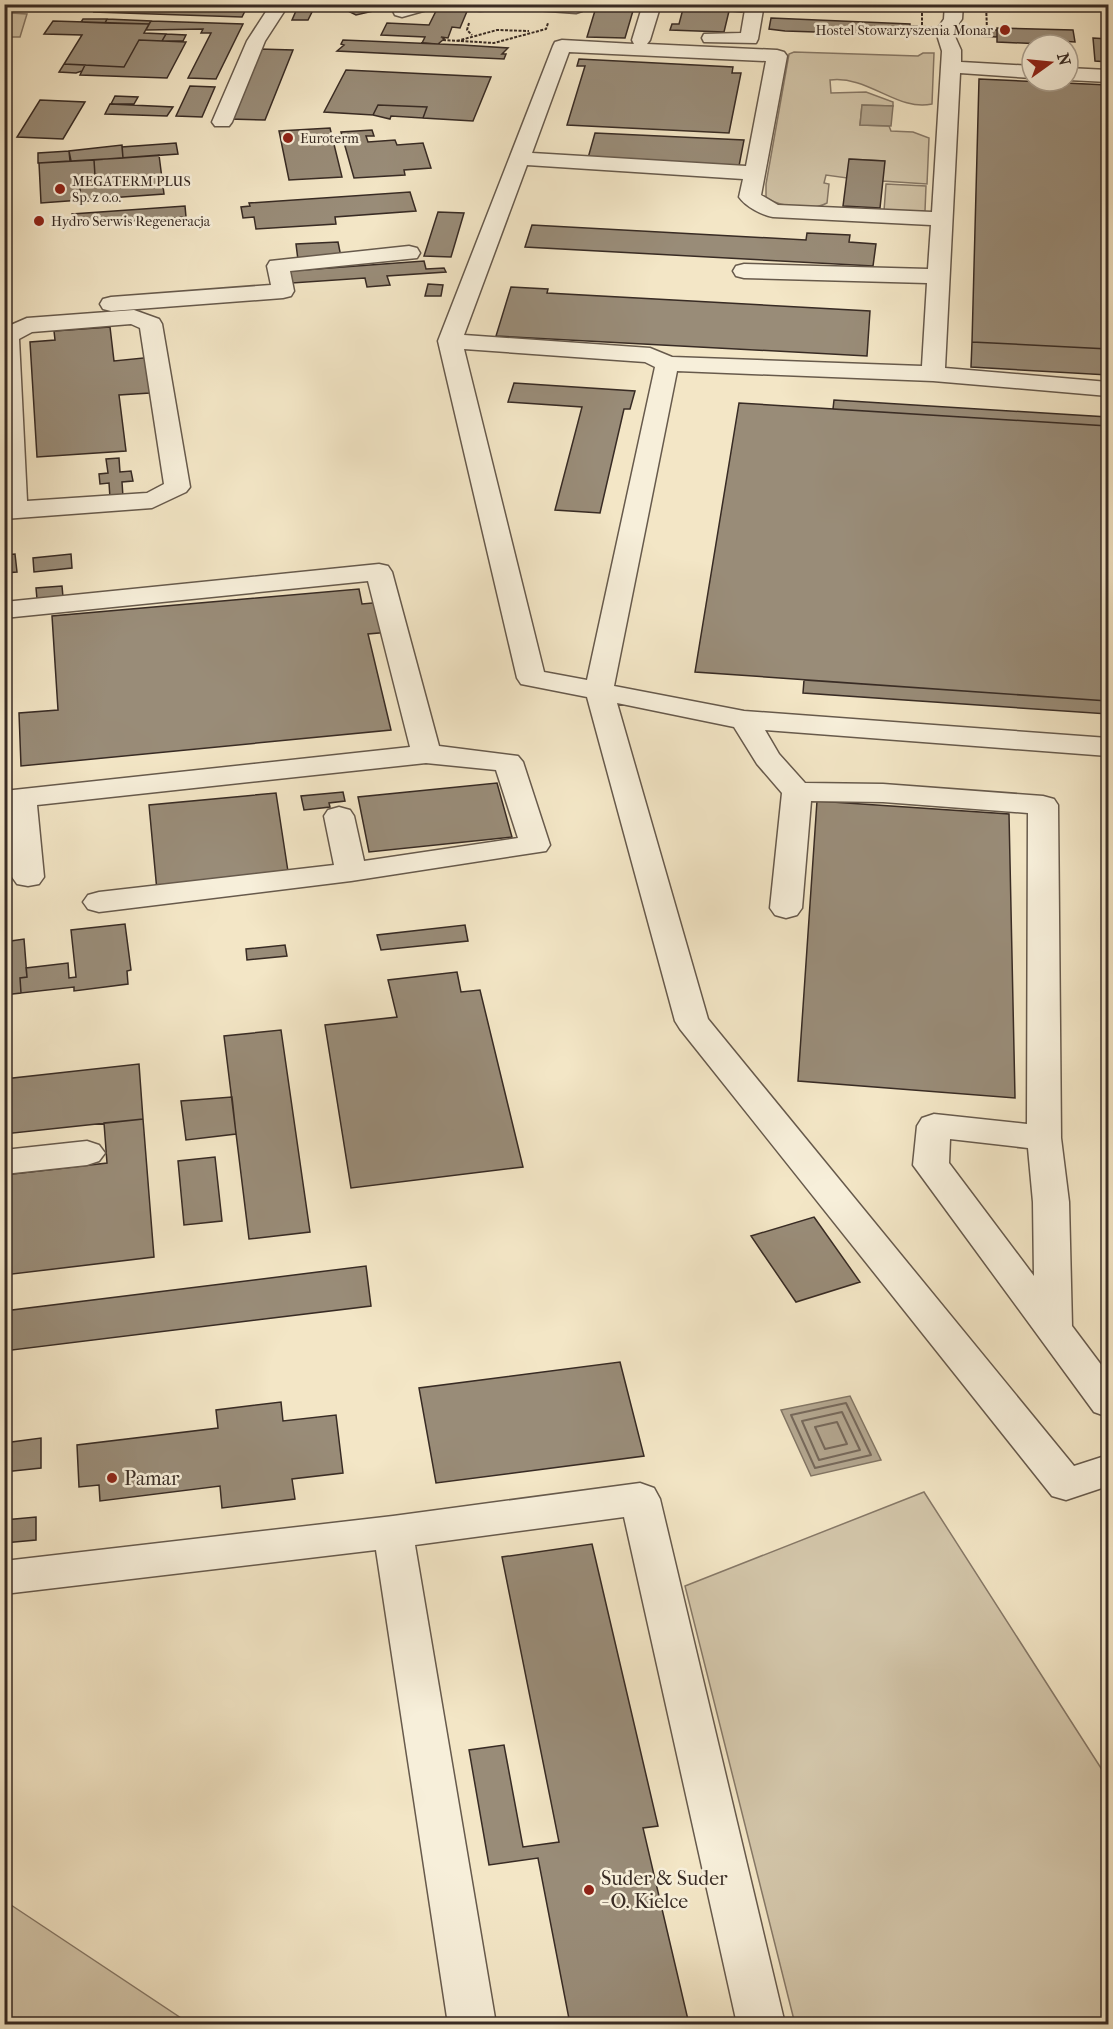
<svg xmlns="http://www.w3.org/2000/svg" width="1113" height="2029" font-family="'IM FELL French Canon',serif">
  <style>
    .green { fill: #d3c6aa; stroke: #867867; stroke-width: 1.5 }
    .water { fill: #b3a68f; stroke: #827564; stroke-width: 1.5 }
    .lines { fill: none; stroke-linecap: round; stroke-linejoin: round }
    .shore { stroke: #76685a; stroke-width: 2 }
    .building { fill: #998c78; stroke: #382b24; stroke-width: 1.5 }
    .minor-tunnel { stroke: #cec1a6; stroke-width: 20; stroke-dasharray: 20 10; stroke-linecap: butt }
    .minor-casing { stroke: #675a4c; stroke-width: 3 }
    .path { stroke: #382b24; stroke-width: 2; stroke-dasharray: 3 1.5; stroke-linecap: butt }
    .minor { fill: #f7efda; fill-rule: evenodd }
    .poi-dot { fill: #8f2418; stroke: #f7efda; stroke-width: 2 }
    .labels { text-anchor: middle; stroke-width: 5; stroke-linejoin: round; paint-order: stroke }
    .far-poi-label { font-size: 14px; fill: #382b24; stroke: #f7efda; text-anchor: start }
    .near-poi-label { font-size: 20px; fill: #382b24; stroke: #f7efda; text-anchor: start }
  </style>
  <rect width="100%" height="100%" fill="#f3e6c6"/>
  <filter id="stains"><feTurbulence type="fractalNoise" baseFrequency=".00333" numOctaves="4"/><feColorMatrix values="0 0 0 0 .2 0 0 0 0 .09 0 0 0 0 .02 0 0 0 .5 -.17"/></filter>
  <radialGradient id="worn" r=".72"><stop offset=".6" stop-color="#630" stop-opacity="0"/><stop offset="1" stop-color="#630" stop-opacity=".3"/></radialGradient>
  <path class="green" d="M11,13L27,14L20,37H5V17Z
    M794,52L918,56L923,53H934L932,104C898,112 868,75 830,80L831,93L866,92L893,102V106L862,105L860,125L889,126L891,131L913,132L929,138L927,184L882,181L884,161L850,159L847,178L826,175L824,183L829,184L827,203C811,212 782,207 766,198V184L789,54Z
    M886,184L926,186L925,211H884Z
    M924,1492L1108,1779V2024H795L685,1586Z
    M5,1901L190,2024H5Z"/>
  <path class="water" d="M862,105L893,106L891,126L860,125Z
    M850,1396L881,1460L811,1476L781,1410Z"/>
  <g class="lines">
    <path class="shore" d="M846,1403L871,1455L815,1468L791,1415Z
      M842,1412L860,1450L819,1460L802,1421Z
      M837,1422L847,1444L825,1449L815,1427Z"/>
  </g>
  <path class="building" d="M98,4H184L247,7L242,17L94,12Z
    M299,4H316L308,20H292Z
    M597,4H635L625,38L587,37Z
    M670,4H744L742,12L729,11L724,32L670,30L672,24H679L683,9L669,8Z
    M373,7L378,10L356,15L350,12Z
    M438,7L468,9L460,28L452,27L448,38L441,37L444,39L438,44L422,43L425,37L381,35L387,23L429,25Z
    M771,18L910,24V26L908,35L785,31L769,29Z
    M83,19H107L105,23L81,22Z
    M107,19L151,21L149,24L105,23Z
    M53,21L149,24L144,33L166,34L162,41L139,40L124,67L64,64L82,35L44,34Z
    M151,21L243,24L216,79L188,78L211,33H201L203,29L146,30Z
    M910,26L997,30V37L909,33Z
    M997,28L1073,30L1075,42L1043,40V44L997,42Z
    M166,34L186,35L183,41H162Z
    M1093,38L1108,39V62L1095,61Z
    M139,40L186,42L167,78L80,75L85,65L124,67Z
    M343,40L462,45L508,48L502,54H506L504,59L337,51L344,45L341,44Z
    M259,49L293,50L265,120L229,119Z
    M579,59L733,67L732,73H741L729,133L567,125L585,66H577Z
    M64,64L85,65L82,71L76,73L59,72Z
    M346,70L491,77L473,121L423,118L427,107L378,105L373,115L324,112Z
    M979,79L1108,85V349L972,342Z
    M190,86L215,87L202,117L176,116Z
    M115,96L138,97L134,104H111Z
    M40,100L85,102L63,139L17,137Z
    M110,104L173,107L167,116L105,114Z
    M378,105L427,107L423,118L391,116L390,119L373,115Z
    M330,128L342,177L289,180L279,131Z
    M372,130L374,136H366L368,142L395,140L397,145L423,143L431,168L404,170L405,175L354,178L341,132Z
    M595,133L744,140L739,166L588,158Z
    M176,143L178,154L123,158L122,147Z
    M122,145L123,158L71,161L69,151Z
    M69,151L70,161L38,163V153Z
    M159,155L164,194L81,200L79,177L95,176L94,160Z
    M849,159L885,161L880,208L843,206Z
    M94,160L95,176L79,177L81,200L41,203L39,163Z
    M410,192L416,211L335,217L336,224L256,229L254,217L243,218L241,207L250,206L249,203Z
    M185,206L186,217L73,225L72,214Z
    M438,212L464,213L451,257L424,256Z
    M532,225L806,240L807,233L850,235L849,242L876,244L873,266L525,247Z
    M338,242L341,257L298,260L296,244Z
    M424,261L426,269L444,268L446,272L387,276L390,285L367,287L365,278L292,283L289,271Z
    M428,284L443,285L441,296H425Z
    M511,287L548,289L547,293L870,311L867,356L496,336Z
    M110,327L114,361L153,357L150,393L119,395L126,451L37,457L30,342L55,340L54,331Z
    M972,342L1108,349V375L971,367Z
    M514,383L635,391L630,409H624L600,513L555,510L582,407L508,402Z
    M834,400L1108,417V426L833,409Z
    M739,403L1108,426V701L695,672Z
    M119,458L120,472L131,471L133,481L122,482L123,497L110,498L109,483L100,484L99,474L108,473L106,459Z
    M15,554L17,572L4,573V555Z
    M71,554L72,568L34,572L33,558Z
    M62,586L63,597L37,599L36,588Z
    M359,589L362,604L383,602L390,632L368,634L391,730L21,766L19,713L58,710L52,616Z
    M804,680L1108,701V714L803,693Z
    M497,783L512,837L369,852L358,797Z
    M343,792L345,801L329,803L330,807L304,810L301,796Z
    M276,793L289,878L157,891L149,805Z
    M817,801L1009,814L1015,1098L798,1081Z
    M125,924L131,970L127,971L128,984L74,991V987L21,993L20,978L27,977L26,968L68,963L69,978L76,977L71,930Z
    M465,925L468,941L381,950L377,935Z
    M24,939L27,977L20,978L21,993L4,995V942Z
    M285,945L287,956L247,960L246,949Z
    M457,972L461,992L480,990L523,1167L351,1188L325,1025L397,1017L388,980Z
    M281,1030L310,1232L249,1239L224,1036Z
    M139,1064L143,1119L4,1134V1079Z
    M232,1097L236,1134L186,1140L181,1101Z
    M143,1119L154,1257L4,1275V1175L107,1163L104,1123Z
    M215,1157L222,1221L184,1225L178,1161Z
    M814,1217L860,1282L796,1302L751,1236Z
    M366,1266L371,1306L4,1351V1311Z
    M620,1362L644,1456L436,1483L419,1388Z
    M281,1402L283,1421L336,1415L343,1473L292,1479L295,1499L222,1508L220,1486L100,1501L99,1485L79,1487L77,1445L218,1428L216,1410Z
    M41,1438V1468L4,1472V1443Z
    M36,1517V1540L4,1543V1520Z
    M592,1544L658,1826L643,1828L689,2024H570L538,1858L489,1865L469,1750L504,1745L523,1847L559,1842L502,1557Z"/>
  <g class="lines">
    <path class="minor-tunnel" d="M959,35L960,29"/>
    <defs>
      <path id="minor" d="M271,4H289L265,41L232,122L229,126H215L212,122L247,41Z
        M405,4H437L434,8L402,17L395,15L393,11L395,7Z
        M459,4H502C494,13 467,13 459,4Z
        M513,4H583L585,7L582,11L576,13L522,9Z
        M643,4H661L650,40L647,44L777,50L784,52L787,56L761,195L778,205L932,212L942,51L937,35L940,31L938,28L944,19L945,4H963L962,19L953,32L961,50V62L1032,66V78L960,73L945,368L1108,382V396L933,381L677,371L614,686L744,711L1108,738V756L765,730L779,754L805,783L883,784L1043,796L1054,799L1058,805L1061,1138L1069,1202L1072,1326L1108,1374V1417L1094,1412L913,1165L917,1126L922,1118L934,1114L1027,1124L1028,813L883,802L811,801L802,908L797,915L786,918L775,915L770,908L782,793L757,764L734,727L617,703L708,1019L1074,1466L1108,1455V1486L1066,1500L1052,1496L680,1029L675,1021L587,697L521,684L517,678L438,341L553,46L555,42L562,40L634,44L632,40ZM569,52L766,61L746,166L532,153ZM527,165L743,179L739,197C746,207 762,215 773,217L931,225L928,269L744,264L736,266L733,271L736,276L744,278L927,283L922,366L672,357L650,348L464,335ZM464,349L645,362L655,367L587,680L544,672ZM950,1139L1028,1148L1033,1202L1034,1276L949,1163Z
        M746,4H764L758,39L756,43L704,42L702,38L704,34L741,33Z
        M1068,68L1108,70V82L1068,80Z
        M409,246L417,248L420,253L417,258L290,271L294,291L291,296L283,298L111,311L103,309L100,304L103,299L111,297L271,285L267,266L270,261Z
        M134,310L159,319L162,324L190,487L186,492L152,508L4,519V328L27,318ZM131,324L140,328L164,484L147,493L27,501L19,339L32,332Z
        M379,564L388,566L392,572L439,746L518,756L523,762L550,845L546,851L351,881L99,912L88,909L83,902L88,895L99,892L334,865L324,816L328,810L339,807L350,810L354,816L364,861L518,838L496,770L426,763L37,805L44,877L39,884L28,886L17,884L12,877L4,791L410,747L368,581L4,618V602Z
        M87,1141L99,1145L105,1153L99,1161L87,1165L4,1174V1150Z
        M640,1483L654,1488L660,1499L785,2024H737L624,1517L415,1545L496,2024H448L376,1550L4,1594V1561L393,1516Z"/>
    </defs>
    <use href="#minor" class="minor-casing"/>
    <path class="path" d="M922,4V27
      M986,4L987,30
      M4,16L8,15L12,8L9,4
      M469,23L467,30L472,35
      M443,40L494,43L546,29L548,23
      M457,41L497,30L529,31"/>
    <use href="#minor" class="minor"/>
  </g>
  <g class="poi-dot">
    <circle cx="1005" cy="30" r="6"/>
    <circle cx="288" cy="138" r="6"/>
    <circle cx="60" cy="189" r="6"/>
    <circle cx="39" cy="221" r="6"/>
    <circle cx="112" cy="1478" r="6"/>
    <circle cx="589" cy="1890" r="6"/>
  </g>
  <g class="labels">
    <g class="far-poi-label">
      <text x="993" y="35" text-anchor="end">Hostel Stowarzyszenia Monar</text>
      <text x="300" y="143">Euroterm</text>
      <text x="72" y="186">MEGATERM PLUS<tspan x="72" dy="16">Sp. z o.o.</tspan></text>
      <text x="51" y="226">Hydro Serwis Regeneracja</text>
    </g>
    <g class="near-poi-label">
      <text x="124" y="1485">Pamar</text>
      <text x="601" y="1885">Suder &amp; Suder<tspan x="601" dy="23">- O. Kielce</tspan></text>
    </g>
  </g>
  <rect width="1113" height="2029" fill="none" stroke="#f3e6c6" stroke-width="24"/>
  <rect x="6" y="6" width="1101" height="2017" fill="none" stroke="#382b24" stroke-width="3"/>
  <rect x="12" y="12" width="1089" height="2005" fill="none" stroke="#382b24" stroke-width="1.5"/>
  <g transform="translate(1050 63) rotate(75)"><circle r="28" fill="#f7efda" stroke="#aba191" stroke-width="1.5"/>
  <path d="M0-4.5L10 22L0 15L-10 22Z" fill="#8f2418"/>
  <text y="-9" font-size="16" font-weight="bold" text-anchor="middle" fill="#382b24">N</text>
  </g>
  <rect width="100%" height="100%" filter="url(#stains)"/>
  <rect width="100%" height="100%" fill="url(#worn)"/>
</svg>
